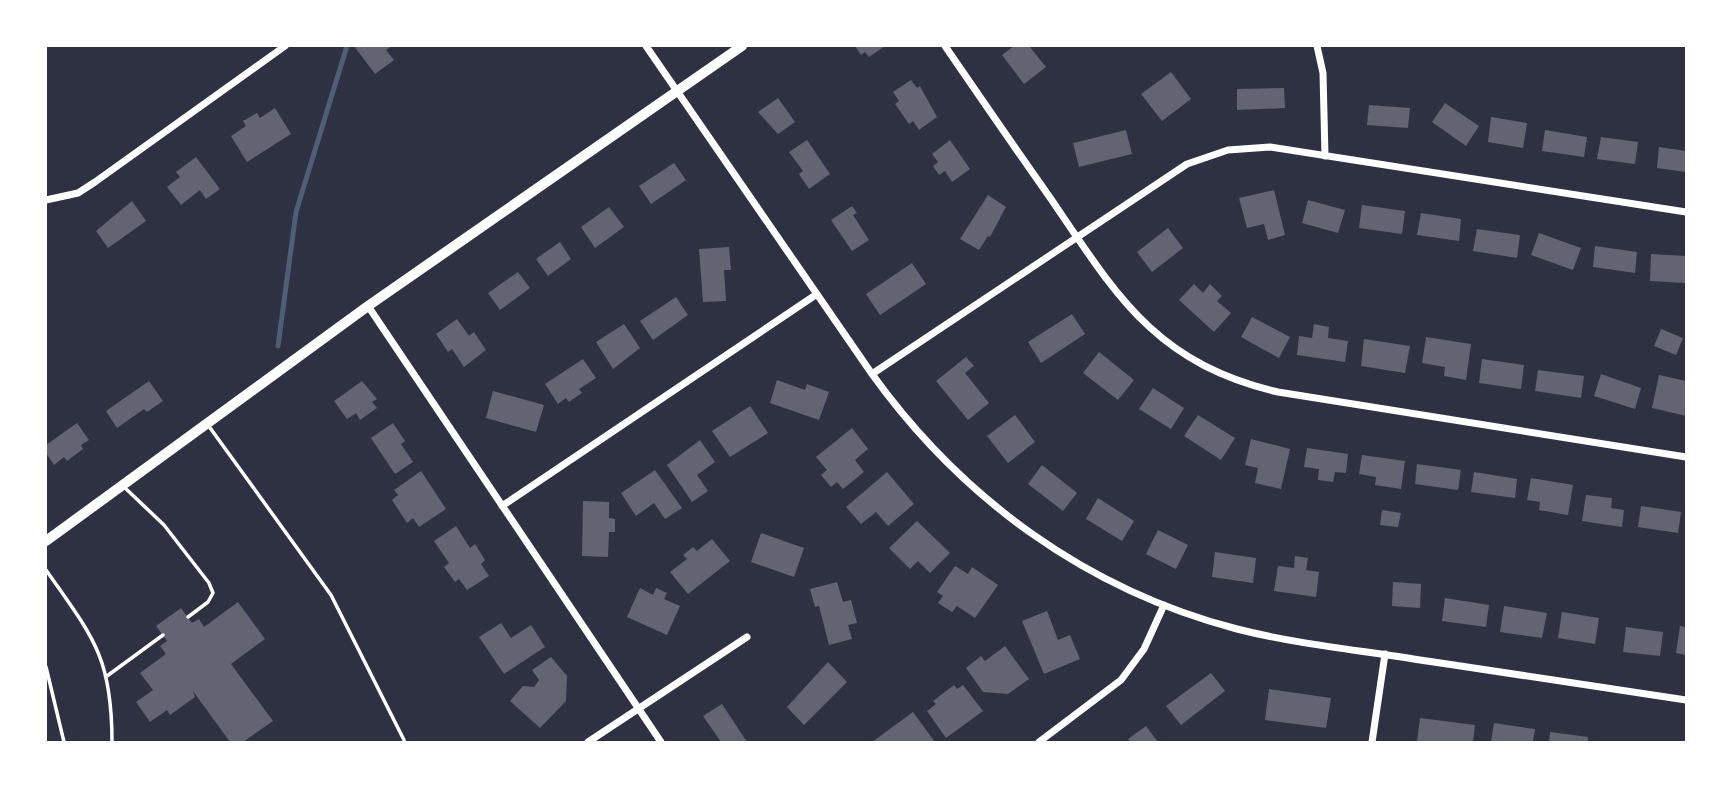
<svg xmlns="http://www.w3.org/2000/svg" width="1732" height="788" font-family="Arial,sans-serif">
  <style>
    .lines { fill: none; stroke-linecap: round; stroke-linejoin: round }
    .stream { stroke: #4f5d75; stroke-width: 5 }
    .building { fill: #626471 }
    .service { stroke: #fff; stroke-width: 3.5 }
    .minor { stroke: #fff; stroke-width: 7 }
    .tertiary { stroke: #fff; stroke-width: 10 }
  </style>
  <rect width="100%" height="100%" fill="#2d3142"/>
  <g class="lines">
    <path class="stream" d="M278,346L296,212L347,46"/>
  </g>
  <path class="building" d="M354,46H392L386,50L394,60L375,74Z
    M855,46H885L869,57L865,52L861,55Z
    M1014,46H1029L1046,67L1024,84L1002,55Z
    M1171,72L1191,99L1162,121L1141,94Z
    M911,80L917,88L920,86L937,117L919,130L913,121L909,124L895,104L899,101L893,92Z
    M1284,88L1285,108L1237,110V89Z
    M778,98L795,122L778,134L758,112Z
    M1445,103L1479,126L1466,146L1432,122Z
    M1369,105L1410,108L1408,128L1367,125Z
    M275,108L291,134L247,162L231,136L246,126L243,121L257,113L260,118Z
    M1491,117L1527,123L1523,148L1488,142Z
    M1126,130L1132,154L1079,167L1073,143Z
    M1545,130L1587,137L1584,157L1542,151Z
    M1601,137L1638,142L1635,164L1597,159Z
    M807,140L830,174L809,189L799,174L803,171L789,152Z
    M950,140L970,169L952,182L945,171L939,175L933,166L938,162L932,154Z
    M1659,147L1686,151V172L1657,168Z
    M196,157L220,189L206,199L200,190L181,205L167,187L180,177L176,172Z
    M674,163L686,180L651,204L639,186Z
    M1274,190L1285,235L1268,240L1264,224L1247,228L1239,198Z
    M988,195L1006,207L990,237L988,236L979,250L960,239Z
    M1308,200L1345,210L1338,233L1302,223Z
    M132,201L146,221L108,248L96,231Z
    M1362,205L1405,211L1402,234L1359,228Z
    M852,206L857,213L853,215L869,240L852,251L831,220Z
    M609,207L624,227L595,248L581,227Z
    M1421,213L1461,219L1459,241L1417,235Z
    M1168,228L1183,248L1152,272L1137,252Z
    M1477,229L1520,235L1517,258L1473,251Z
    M1539,233L1581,248L1573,270L1531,255Z
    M560,242L571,259L548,276L536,259Z
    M1595,246L1637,252L1635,273L1593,267Z
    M729,247L731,270H724L726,301L703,302L699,249Z
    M1651,254L1686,256V283L1650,281Z
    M912,263L926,284L880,315L866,294Z
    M518,272L530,288L500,310L488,293Z
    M1194,284L1203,293L1210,284L1222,296L1217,301L1231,313L1214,332L1179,300Z
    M676,297L688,315L653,340L640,321Z
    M1072,314L1085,334L1041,363L1028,342Z
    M1252,317L1290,337L1279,358L1241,337Z
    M457,319L469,336L474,332L486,350L464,367L452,349L448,352L436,334Z
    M624,324L640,348L613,369L596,342Z
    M1314,324L1329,327L1328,338L1348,341L1345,362L1297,355L1299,336L1312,338Z
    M1661,329L1683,338L1676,355L1654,346Z
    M1426,337L1471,344L1466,380L1444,376L1445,367L1422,363Z
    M1364,339L1410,346L1405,373L1361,366Z
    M1099,352L1134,380L1118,400L1083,373Z
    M966,357L974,366L965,373L989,403L968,420L936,381Z
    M583,359L596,378L579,389L582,393L569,402L566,398L558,404L545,384Z
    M1482,359L1524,365L1521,389L1479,383Z
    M1538,370L1584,376L1581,398L1535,391Z
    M1601,374L1641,388L1635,409L1594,396Z
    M1659,375L1686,381V416L1652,408Z
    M777,380L805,390L807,384L829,392L819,420L770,403Z
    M149,381L163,401L147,412L144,409L117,428L106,411Z
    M362,381L377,399L372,402L377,408L360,420L356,413L347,419L334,401Z
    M1153,388L1184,408L1171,429L1139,409Z
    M493,391L544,405L536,432L486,418Z
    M750,406L768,433L730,457L712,431Z
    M1015,415L1035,442L1008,463L987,436Z
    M1198,415L1235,438L1221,460L1184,436Z
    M77,423L89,440L81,445L83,449L67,461L64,457L54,465L46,453V445Z
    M393,423L405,441L401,444L413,462L395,474L371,438Z
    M852,428L868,449L855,460L864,472L843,489L837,482L831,487L821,475L827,470L816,457Z
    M1251,439L1290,449L1281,489L1255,483L1258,468L1245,465Z
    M700,440L715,462L697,475L708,491L692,502L667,465Z
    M1307,448L1348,454L1346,473L1335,472L1333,482L1318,480L1319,469L1304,467Z
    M1362,455L1405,461L1401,489L1375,485L1376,477L1359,474Z
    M1417,464L1461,470L1458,490L1415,484Z
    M1042,465L1077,493L1063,511L1028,484Z
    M655,470L682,508L665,519L654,503L636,516L621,493Z
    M421,471L446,509L419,527L413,518L407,523L392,500L398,495L394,490Z
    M887,472L914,504L888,526L876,512L861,524L846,507Z
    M1474,472L1517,479L1515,498L1471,492Z
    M1531,478L1573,485L1568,515L1539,510L1540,502L1527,500Z
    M1586,495L1612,498L1611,508L1624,510L1622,527L1582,521Z
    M1098,498L1134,521L1122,541L1086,519Z
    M583,501L609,502V518L615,519V532H609L608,557L582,556Z
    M1641,506L1681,512L1678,533L1638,527Z
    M1382,510L1401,513L1398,527L1380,525Z
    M917,521L950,553L930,573L918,561L910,569L889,548Z
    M456,526L470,548L475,544L485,560L481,564L489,576L467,590L459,579L455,582L444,567L449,563L434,541Z
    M1158,530L1188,545L1176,569L1146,554Z
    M761,533L804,548L794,577L751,562Z
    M712,539L730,561L688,594L670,572L687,559L683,555L693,547L697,551Z
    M1215,552L1256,558L1253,583L1212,577Z
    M1295,556L1308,558L1306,570L1319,572L1316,597L1274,591L1278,566L1294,568Z
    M955,566L968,574L972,567L998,585L975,618L957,606L952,612L938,603L943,596L937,592Z
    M837,582L843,602L851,600L857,623L848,625L852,639L829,645L819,606L815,607L810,589Z
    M1393,582L1421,584L1420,608L1392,606Z
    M640,588L653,595L656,588L667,593L664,599L680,606L667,635L627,617Z
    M1445,598L1489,605L1486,627L1442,621Z
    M238,602L265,639L231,664L273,721L243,742H230L193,691L195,697L170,715L167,710L150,722L136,702L153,690L140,673L166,654L160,646L167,641L156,626L181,608L192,623L199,619L204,627Z
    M1504,606L1547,613L1542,638L1500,632Z
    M1047,611L1058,640L1070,635L1080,659L1044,674L1022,621Z
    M1562,612L1599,618L1595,644L1558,638Z
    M501,623L511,638L531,625L545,647L504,674L479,637Z
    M1680,626L1686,627V655L1676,653Z
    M1626,627L1663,632L1660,656L1623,652Z
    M1005,646L1029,679L1008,694L983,692L966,668L981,656L985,661Z
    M551,657L567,676L566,701L540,728L510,701L523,686L534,687L539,680L532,670Z
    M828,662L847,682L804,725L787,707Z
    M1211,673L1225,691L1181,725L1166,706Z
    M954,685L957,689L963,685L983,711L946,738L927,711L936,704L933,701Z
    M1269,689L1331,698L1326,728L1265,720Z
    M722,704L747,742H721L703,716Z
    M913,712L935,742H872Z
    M1420,718L1475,725L1473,742L1417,741Z
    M1494,723L1535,729L1533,742H1491Z
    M1146,726L1158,742H1131L1128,739Z
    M1550,732L1588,737V742H1549Z"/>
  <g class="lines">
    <path class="service" d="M208,425L331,595L404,740
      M123,486L164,525L209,583L213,593L208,602L188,617
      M46,570C93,637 112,657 112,742
      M46,667L64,742
      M107,676L163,635"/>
    <path class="minor" d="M646,46L872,374C962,499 1087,590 1237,629C1296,644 1359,650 1420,660C1509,673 1598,687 1686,700
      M945,46C980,97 1015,148 1051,199C1117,296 1155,363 1278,392L1686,457
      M1317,46L1323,73L1325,156
      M46,200L78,193L95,182L285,46
      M368,306L661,742
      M872,374L1187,164L1228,150L1270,147L1686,212
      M502,506L817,294
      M588,742L747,637
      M1039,742L1121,680L1144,649L1164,605
      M1372,742L1385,654"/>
    <path class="tertiary" d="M46,541L368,306L742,46"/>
  </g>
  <rect width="1732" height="788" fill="none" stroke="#ffffff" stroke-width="94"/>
</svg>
